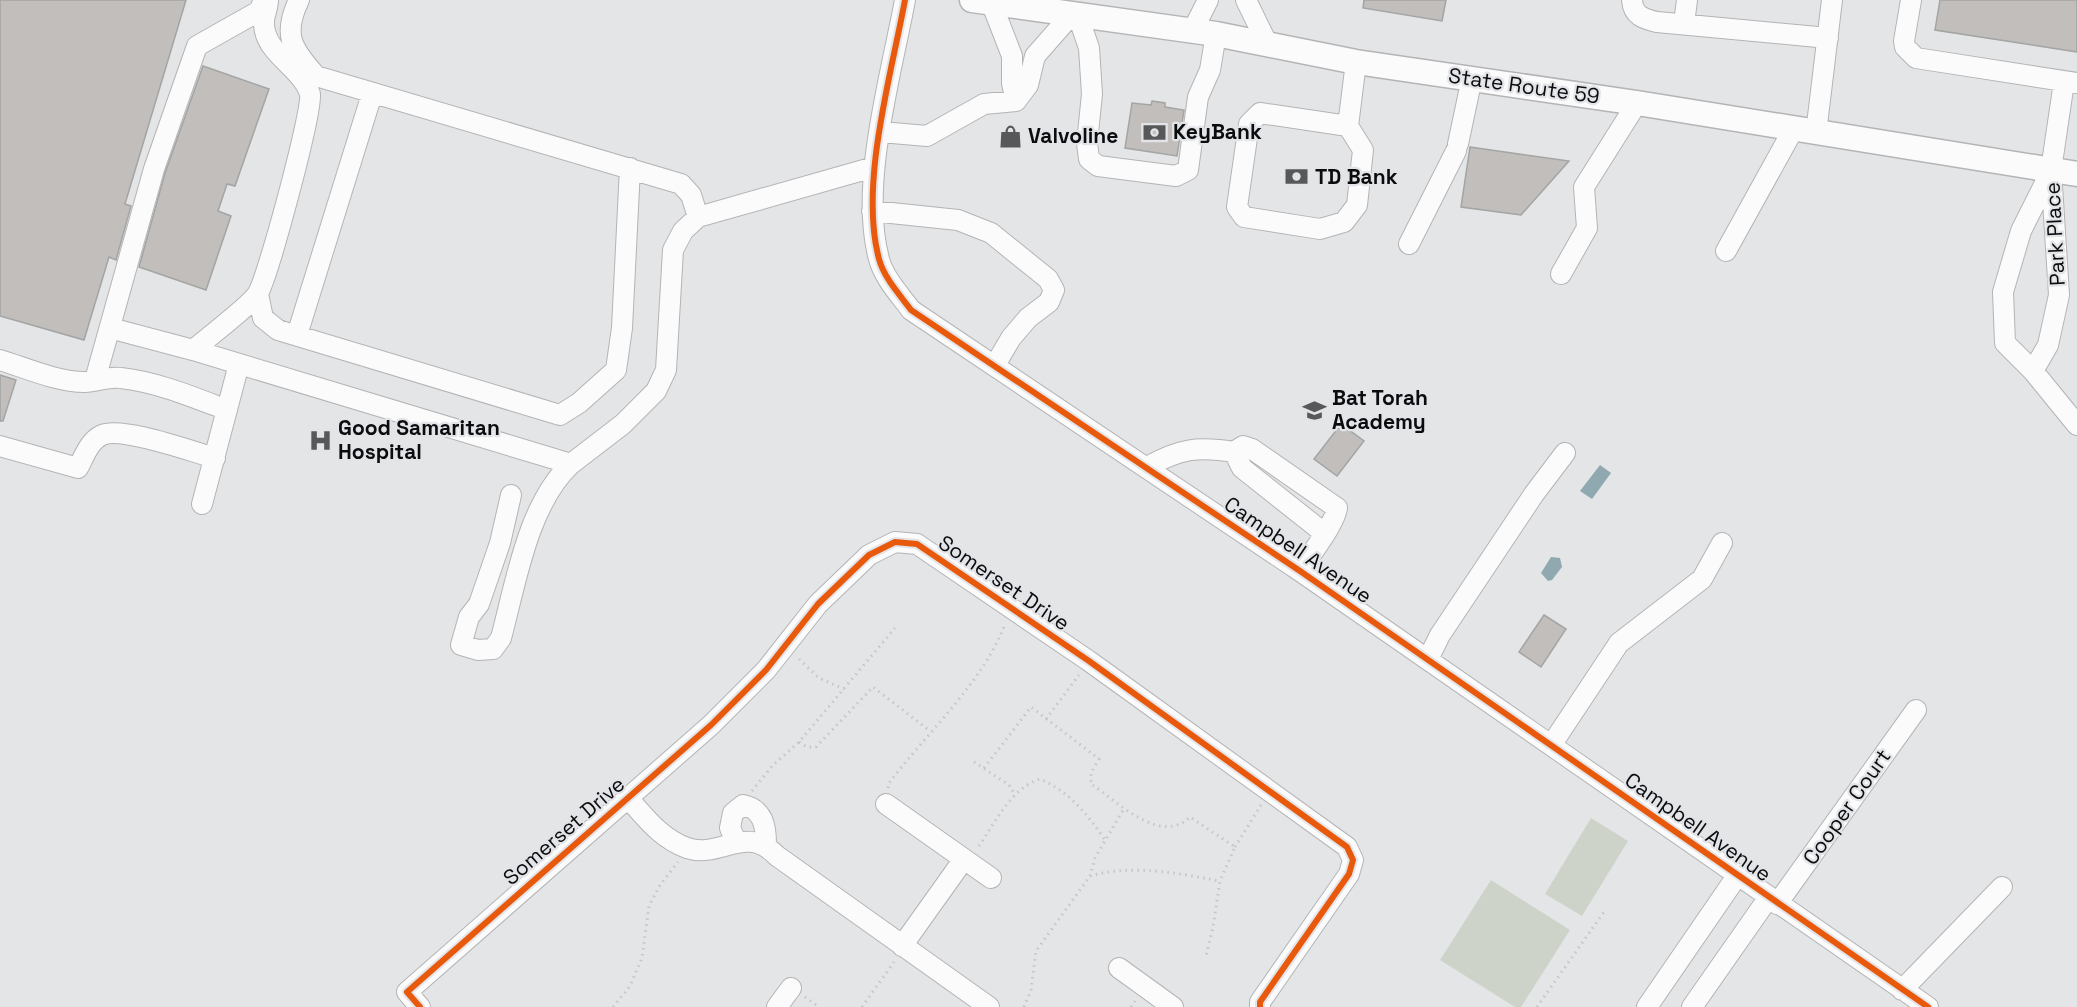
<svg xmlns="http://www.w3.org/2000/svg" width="2077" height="1007" font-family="'Space Grotesk',sans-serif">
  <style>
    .green { fill: #cdd3c8 }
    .water { fill: #90a9b0 }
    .building { fill: #c1bebb; stroke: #a3a4a4; stroke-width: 1.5 }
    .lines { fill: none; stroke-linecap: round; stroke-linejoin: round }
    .minor-casing { stroke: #b4b4b6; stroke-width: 22 }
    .major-casing { stroke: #b4b4b6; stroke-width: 27 }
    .path { stroke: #c6c6c7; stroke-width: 3; stroke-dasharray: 1.5 4.5; stroke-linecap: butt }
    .minor { stroke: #fbfbfb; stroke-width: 20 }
    .major { stroke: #fbfbfb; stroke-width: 24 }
    .cycleway-casing { stroke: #e3e4e8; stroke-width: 10 }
    .cycleway { stroke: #e8590c; stroke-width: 6 }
    .labels { text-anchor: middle; stroke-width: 4.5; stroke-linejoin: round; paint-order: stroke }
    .street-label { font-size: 21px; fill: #0b0c0d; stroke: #e3e4e8 }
    .poi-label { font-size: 21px; font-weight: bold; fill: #0b0c0d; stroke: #e3e4e8; text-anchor: start }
  </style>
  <rect width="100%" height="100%" fill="#e4e5e7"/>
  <path class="green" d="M1591,818L1628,841L1582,916L1545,894Z
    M1491,880L1570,930L1521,1007H1515L1440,960Z"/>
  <path class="water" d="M1600,465L1611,473L1592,499L1580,491Z
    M1551,557L1560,558L1562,567L1552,580L1548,581L1541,573Z"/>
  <path class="building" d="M0,0H186L125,204L131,206L116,260L109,257L84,340L0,316Z
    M1364,0H1446L1442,21L1363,8Z
    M1940,0H2077V52L1935,30Z
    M203,66L269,89L235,186L227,184L218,211L231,216L206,290L139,267L165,173Z
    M1152,101L1165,103V107L1184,110L1177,156L1125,148L1132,103L1151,105Z
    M1470,147L1569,161L1521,215L1461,207Z
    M0,375L16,380L3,421H0Z
    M1341,424L1364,441L1337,476L1314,459Z
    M1544,615L1566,629L1541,667L1519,652Z"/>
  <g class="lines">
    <defs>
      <path id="minor" d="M299,0C282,35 292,49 316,76
        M905,0C891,76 859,185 879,259C884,278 900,295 911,310L1300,571L1928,1007
        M1246,0L1267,43
        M1632,0C1633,16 1644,19 1657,22L1828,38
        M1911,0L1904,41L1905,47L1916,58L2077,83
        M991,2L1012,56V83L1016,101L1028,85L1035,56L1071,15
        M1078,16L1089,48L1092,94L1087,143L1089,159L1098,166L1176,176L1188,170L1198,97L1210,70L1216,34
        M1684,24L1687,0
        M1192,32L1208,0
        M304,79L316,76L681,184L691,195L698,217
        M1348,126L1260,113L1249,124L1237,207L1244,217L1320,229L1344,222L1357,205L1363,150L1348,126L1356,62
        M881,132L927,136L984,104L1016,101
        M1816,133L1832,0
        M1458,144L1472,78
        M2050,173L2021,231L2003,292L2005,343L2033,371L2077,425
        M872,211L958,220L991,233L1048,279L1054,290L1049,302L1028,318L1011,338L995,365
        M1409,244L1456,151
        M1726,251L1793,130
        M1561,274L1587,228L1584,187L1637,103
        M258,294L263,318L278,330L560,415L579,403L616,370L622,328L630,168
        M110,328L193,350L571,464L623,424L656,391L666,370L673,250L683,231L698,217L874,167
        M297,335L372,94
        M193,350C206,339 252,304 258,293C268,277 314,106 310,94C302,67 263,53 264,22C264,15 268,8 268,0
        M0,360C26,368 57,382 85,382C97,382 108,376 121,378C157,382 193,397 227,410
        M2033,371L2048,345L2059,295L2051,170L2064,82
        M95,380L154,169L197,46L259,11L264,0
        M0,446L78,468C84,457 89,441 102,435C122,426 193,452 215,458
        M1147,467C1179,449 1197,446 1234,452
        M511,495L500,543L479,604L469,617L461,645L478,650L493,649L501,638C516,582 528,504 571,464
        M202,504L239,364
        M1300,571C1309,556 1335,524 1337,508L1252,449L1243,446L1234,452L1242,468L1324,533
        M1428,659L1440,635L1534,494L1565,453
        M1552,744L1619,643L1702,579L1722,543
        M627,797C645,817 661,839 687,848C721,859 745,823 777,856L989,1007
        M886,804L964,859L902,946
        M736,841L730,828L733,813L743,805C763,809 766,826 766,844
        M964,859L991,878
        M1777,904L1916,710
        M1119,968L1173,1007
        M1902,990L2002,887
        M420,1007L407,992L711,725L766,670L818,604L869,555L895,542L917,544L1089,661L1347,847L1353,860L1349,874L1260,1002V1007
        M777,1007L791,988
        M1647,1007L1737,876
        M1692,1007L1769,897"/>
      <path id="major" d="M972,0L1216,34L1356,62L1637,103L2077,174"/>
    </defs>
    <use href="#minor" class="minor-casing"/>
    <use href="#major" class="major-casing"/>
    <path class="path" d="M799,659L819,678L844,689
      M1046,719L1079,675
      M799,742L807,747H816L873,687L930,731
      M974,762L1009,785L1015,795
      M984,768L1031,707L1099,759L1091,773V784C1117,801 1160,846 1190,817L1235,847L1220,881L1213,927L1206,956
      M888,788L889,783C926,734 984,681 1005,624
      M752,791L773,765L799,742L895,628
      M979,846C995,823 1011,788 1040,779C1070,792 1087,814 1105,840
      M1235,847L1261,805
      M1090,876C1131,864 1178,873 1219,881
      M805,997L819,1007
      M613,1007L630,986L642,958L649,906L660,885L678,862
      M862,1007L894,962
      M1024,1007L1031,990L1036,951L1090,876L1095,858L1125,807
      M1131,1007L1135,1001
      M1537,1007L1604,912"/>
    <use href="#minor" class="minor"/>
    <use href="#major" class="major"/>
    <defs>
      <path id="cycleway" d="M905,0C891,76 859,185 879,259C884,278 900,295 911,310L1300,571L1928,1007
        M420,1007L407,992L711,725L766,670L818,604L869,555L895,542L917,544L1089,661L1347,847L1353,860L1349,874L1260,1002V1007"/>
    </defs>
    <use href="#cycleway" class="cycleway-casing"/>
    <use href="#cycleway" class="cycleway"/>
  </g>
  <defs>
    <symbol id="bank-bare" viewBox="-9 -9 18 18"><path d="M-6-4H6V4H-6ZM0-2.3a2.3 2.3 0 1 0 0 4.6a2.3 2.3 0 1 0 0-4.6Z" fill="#575859" stroke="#e3e4e8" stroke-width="2.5" paint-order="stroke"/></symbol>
    <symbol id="shop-bare" viewBox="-9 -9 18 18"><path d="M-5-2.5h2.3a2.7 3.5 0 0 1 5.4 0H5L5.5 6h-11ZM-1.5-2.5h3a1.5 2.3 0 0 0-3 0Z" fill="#575859" stroke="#e3e4e8" stroke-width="2.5" paint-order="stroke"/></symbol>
    <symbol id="school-bare" viewBox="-9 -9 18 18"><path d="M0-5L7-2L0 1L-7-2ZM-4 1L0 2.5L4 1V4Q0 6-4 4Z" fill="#575859" stroke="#e3e4e8" stroke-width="2.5" paint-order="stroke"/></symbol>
    <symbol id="hospital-bare" viewBox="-9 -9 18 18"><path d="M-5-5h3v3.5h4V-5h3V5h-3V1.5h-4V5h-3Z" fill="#575859" stroke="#e3e4e8" stroke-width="2.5" paint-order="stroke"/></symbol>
  </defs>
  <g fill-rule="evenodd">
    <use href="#bank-bare" x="1138" y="116" width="33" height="33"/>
    <use href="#shop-bare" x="994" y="120" width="33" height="33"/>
    <use href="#bank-bare" x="1280" y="160" width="33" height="33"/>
    <use href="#school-bare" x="1298" y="394" width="33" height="33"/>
    <use href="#hospital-bare" x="304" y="424" width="33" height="33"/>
  </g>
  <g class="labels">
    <g class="street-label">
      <text transform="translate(1524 86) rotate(8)" y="7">State Route 59</text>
      <text transform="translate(2055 234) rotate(-93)" y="7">Park Place</text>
      <text transform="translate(1298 550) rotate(34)" y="7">Campbell Avenue</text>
      <text transform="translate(1004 583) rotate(34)" y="7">Somerset Drive</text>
      <text transform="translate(1847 807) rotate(-55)" y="7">Cooper Court</text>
      <text transform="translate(1698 827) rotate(35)" y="7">Campbell Avenue</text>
      <text transform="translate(564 831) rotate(-41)" y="7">Somerset Drive</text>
    </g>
    <g class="poi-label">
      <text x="1173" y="139">KeyBank</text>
      <text x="1028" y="143">Valvoline</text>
      <text x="1315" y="184">TD Bank</text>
      <text x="1332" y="405">Bat Torah<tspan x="1332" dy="24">Academy</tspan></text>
      <text x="338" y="435">Good Samaritan<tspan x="338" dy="24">Hospital</tspan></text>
    </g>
  </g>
</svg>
